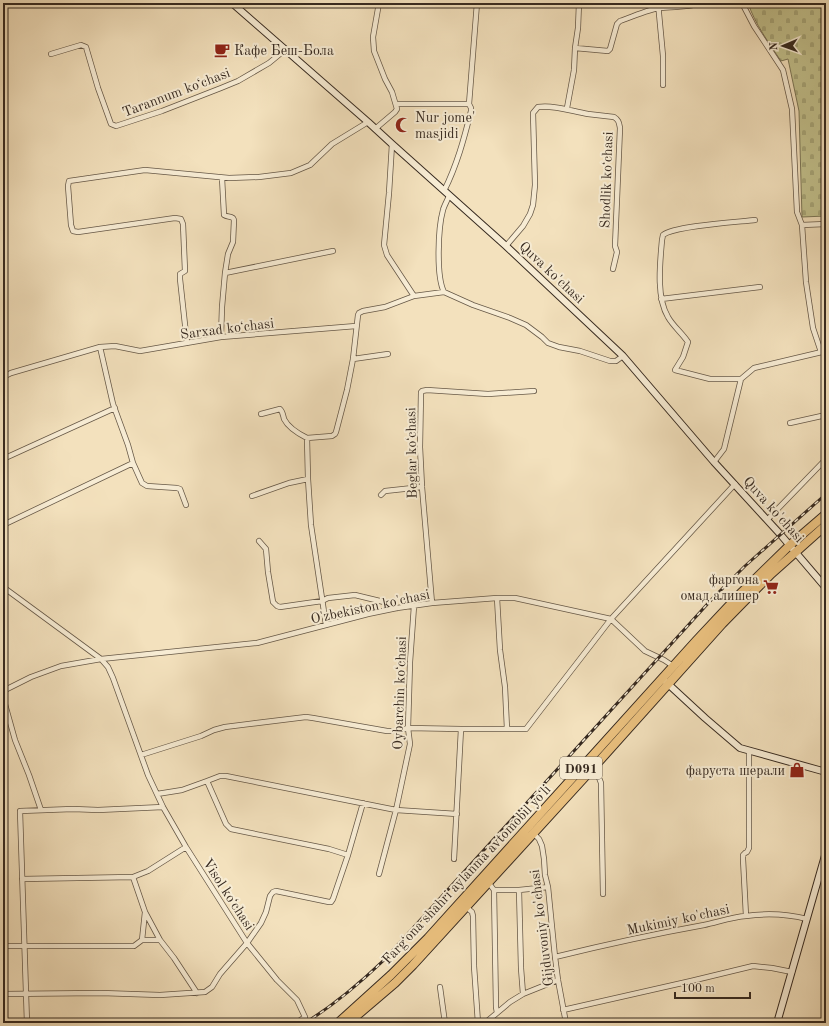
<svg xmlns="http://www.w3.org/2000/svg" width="829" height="1026" font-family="'Old Standard TT',serif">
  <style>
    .cemetery { fill: url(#cemetery-stones); stroke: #7c7656 }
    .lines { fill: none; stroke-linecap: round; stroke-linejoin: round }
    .street-casing { stroke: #665847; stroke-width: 6 }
    .secondary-casing { stroke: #372a20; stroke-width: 8 }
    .highway-casing { stroke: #372a20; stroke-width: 10 }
    .street { stroke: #f7ecd4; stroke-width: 4.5 }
    .secondary { stroke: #f7ecd4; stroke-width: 6 }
    .highway { stroke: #eac07e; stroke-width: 8 }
    .rail-casing { stroke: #372a20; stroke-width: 3 }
    .rail { stroke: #f7ecd4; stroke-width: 1.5; stroke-dasharray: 4.5; stroke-linecap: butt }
    .labels { text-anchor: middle; stroke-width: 4; stroke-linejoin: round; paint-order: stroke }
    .shield { fill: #f7ecd4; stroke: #716456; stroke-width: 1 }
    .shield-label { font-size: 13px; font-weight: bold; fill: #372a20 }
    .poi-label { font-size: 14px; fill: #372a20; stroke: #f7ecd4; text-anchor: start }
    .street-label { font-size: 14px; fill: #372a20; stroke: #f7ecd4 }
  </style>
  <defs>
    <pattern id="cemetery-stones" width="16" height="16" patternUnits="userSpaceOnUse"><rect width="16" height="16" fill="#c2c18d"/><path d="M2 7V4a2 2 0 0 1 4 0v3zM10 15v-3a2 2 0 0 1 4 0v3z" fill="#a7a679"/></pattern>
  </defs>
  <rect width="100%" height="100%" fill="#f3e1bd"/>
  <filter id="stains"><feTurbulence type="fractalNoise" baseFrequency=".005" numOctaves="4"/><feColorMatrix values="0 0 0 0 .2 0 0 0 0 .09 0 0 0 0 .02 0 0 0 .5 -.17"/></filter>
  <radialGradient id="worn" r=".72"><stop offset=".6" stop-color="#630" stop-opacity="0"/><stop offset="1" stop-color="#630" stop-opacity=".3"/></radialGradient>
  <path class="cemetery" d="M748,3H823L826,13V216L802,217L799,111L788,59L781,61C769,43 755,24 748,3Z"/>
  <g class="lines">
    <defs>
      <path id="street" d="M658,3L663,56V85
        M742,3L754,26L783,70L792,109L797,212L802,225L826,224
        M575,48L608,51L610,49L617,24L620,21C632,17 649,9 660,8C674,6 688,8 701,3
        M51,54L81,45L86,47L98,88L111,124L116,126L162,111L221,88L238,81L269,63L286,49
        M396,104H469
        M567,108L574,70L575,48L578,28L579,3
        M375,129L395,112L397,109L392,92L385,79L374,51L373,37L379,3
        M392,144L389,193L384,245L387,255L414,296
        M444,191C457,165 464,139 471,111V108L469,104L477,3
        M802,225L806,282L813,328L821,352
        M506,246L523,226L530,214L533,205L535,185L533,113L538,107C555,105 571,111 588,114C597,115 606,116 614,117C619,120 619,123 620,128L615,246L617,252L613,269
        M225,273L333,251
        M444,292C436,276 438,228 443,210C444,206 447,201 449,196
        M661,299L760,287
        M221,337L222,307L225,273L228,254L233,242L234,220L233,218C230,216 227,217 224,215L222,178
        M187,343L180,279V274L185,271L183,224L181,219L175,218L78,232L73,231L71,225L68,186L69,181L145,170L229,178L259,177L291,173L310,165L332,144L368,122
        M100,347L113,404L128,445L133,463L142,483L147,486L177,488L180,489L186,505
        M353,359L388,354
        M3,377L11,373L100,347L115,346L140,351L221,337L356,326
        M741,379H710L675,370L683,357L688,342C682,333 673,326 668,317C656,297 660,263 662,240L663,235C674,226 738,222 755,220
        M261,414L280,409C283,412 283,415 284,419C288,427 299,434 307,438
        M790,423L826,415
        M3,459L115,408
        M714,462L724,449L741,379L754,368L826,351
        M381,495L385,491L422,487
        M252,496L289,483L308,479
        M767,520L826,459
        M3,525L133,463
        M259,541L266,549L268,572L273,602L277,606L280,607L322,601L328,598L355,595L388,603L397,608
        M3,587L101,659L108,667L113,678L148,775L163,807L186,847L247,943L220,974L212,987L205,992L160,995L101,993L3,994
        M497,598L500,650L505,687L507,729
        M432,603L422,487L420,447L421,392L422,391L427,390L488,394L534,391
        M326,625L311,525L308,479L307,438L332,436L335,434L336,432L347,390L353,359L358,315L359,313L363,311L385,307L414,296L444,292L473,305L510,318L526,325L542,337L548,343L559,347L580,351L610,361H616L623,356
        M3,691L31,677L61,666L101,659L257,643L368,614L397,608L432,603L497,598H515L611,619L735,484
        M3,697L15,740L29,775L41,810
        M141,755L201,736L214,730L225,727L249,724L306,717L313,718L387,731H398L408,728L461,729H526L611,619L645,651L664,660L673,666
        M593,768L598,775L601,783L603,894
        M157,794L182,790L207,781
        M363,803L348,855L329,849L231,829L226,824L207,781L220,776H226L396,810L457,814
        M533,833L539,839L542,846L544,859L545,875L548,887L555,957L558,980L566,1023
        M454,859L461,729
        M379,874L396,810L410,744L408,728L410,662L414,606
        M133,877L148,871L186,847
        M488,882L494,890H519L548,887
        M494,890L496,1007L497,1013
        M519,890L521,968L523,994
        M466,907L472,912L473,916L474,966L478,1023
        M145,912L160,940
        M746,916L743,859V855L745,853L747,852L749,848V751
        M142,940H160L174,958L197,993
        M3,946H134L142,940L145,912L133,877L22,879
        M555,957C604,945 654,934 704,925C718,922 732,917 746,916C767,913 787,914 807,919
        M440,987L445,1023
        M563,1010L691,981L753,966L772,968L792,972
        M27,1023L20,811L73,809L98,810L163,807
        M296,1023L305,1017L297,1000L277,980L247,943L261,923L266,912L270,896L273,892L276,891L329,902H331L333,899L348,855
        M485,1023L510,1002L523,994L558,980"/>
      <path id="secondary" d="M232,3L368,122L392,144L506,246L623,356L714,462L780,534L826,588
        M666,682L705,718L740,748L826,772
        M777,1023L826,852"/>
      <path id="highway" d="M338,1023L391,975L428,938L696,641L742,592L790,545L826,514
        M348,1023L395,983L413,965L593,768L722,624L771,574L826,525"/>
    </defs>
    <use href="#street" class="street-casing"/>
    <use href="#secondary" class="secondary-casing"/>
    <use href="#highway" class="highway-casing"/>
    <use href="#street" class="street"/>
    <use href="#secondary" class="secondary"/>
    <use href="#highway" class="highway"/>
    <defs>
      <path id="rail" d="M305,1023C334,1005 360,983 384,960L712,599L745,566L826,494"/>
    </defs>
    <use href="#rail" class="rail-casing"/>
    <use href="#rail" class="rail"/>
  </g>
  <defs>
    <symbol id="cafe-bare" viewBox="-9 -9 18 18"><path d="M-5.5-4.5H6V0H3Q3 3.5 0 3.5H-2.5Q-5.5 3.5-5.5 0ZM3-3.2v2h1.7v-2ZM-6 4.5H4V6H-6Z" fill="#8f2418" stroke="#f7ecd4" stroke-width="2.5" paint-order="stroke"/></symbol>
    <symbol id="mosque-bare" viewBox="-9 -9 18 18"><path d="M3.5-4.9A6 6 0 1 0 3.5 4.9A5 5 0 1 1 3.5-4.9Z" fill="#8f2418" stroke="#f7ecd4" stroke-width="2.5" paint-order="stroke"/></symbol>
    <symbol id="supermarket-bare" viewBox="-9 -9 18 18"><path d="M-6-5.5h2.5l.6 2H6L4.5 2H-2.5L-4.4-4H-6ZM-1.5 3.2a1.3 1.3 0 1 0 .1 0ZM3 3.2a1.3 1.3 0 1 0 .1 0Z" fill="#8f2418" stroke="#f7ecd4" stroke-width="2.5" paint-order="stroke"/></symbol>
    <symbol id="shop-bare" viewBox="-9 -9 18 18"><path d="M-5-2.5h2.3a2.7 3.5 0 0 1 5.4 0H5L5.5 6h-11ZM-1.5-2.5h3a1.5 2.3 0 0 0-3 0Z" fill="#8f2418" stroke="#f7ecd4" stroke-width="2.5" paint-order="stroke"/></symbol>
  </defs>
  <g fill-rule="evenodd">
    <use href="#cafe-bare" x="211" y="39" width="22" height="22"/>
    <use href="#mosque-bare" x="392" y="114" width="22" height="22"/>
    <use href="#supermarket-bare" x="760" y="576" width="22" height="22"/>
    <use href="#shop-bare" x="786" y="759" width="22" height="22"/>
  </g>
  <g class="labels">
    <rect class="shield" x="560" y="757" width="42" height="22" rx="3"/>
    <g class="shield-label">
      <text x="581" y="773">D091</text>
    </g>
    <g class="poi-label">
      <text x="234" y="55">Кафе Беш-Бола</text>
      <text x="415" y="122">Nur jome'<tspan x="415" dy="16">masjidi</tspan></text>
      <text x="759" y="584" text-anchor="end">фаргона<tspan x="759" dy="16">омад алишер</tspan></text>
      <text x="785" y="775" text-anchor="end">фаруста шерали</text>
    </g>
    <g class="street-label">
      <text transform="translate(176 92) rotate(-21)" y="5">Tarannum koʻchasi</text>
      <text transform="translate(606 180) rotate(-88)" y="5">Shodlik koʻchasi</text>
      <text transform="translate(552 272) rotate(43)" y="5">Quva ko'chasi</text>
      <text transform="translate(227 328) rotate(-7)" y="5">Sarxad koʻchasi</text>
      <text transform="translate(411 453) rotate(-91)" y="5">Beglar koʻchasi</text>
      <text transform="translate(774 509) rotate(48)" y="5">Quva ko'chasi</text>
      <text transform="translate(370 606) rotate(-12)" y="5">O'zbekiston ko'chasi</text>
      <text transform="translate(399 693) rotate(-88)" y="5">Oybarchin koʻchasi</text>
      <text transform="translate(466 874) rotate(-47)" y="5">Fargʻona shahri aylanma avtomobil yoʻli</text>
      <text transform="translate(229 894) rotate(57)" y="5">Visol koʻchasi</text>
      <text transform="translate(678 919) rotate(-12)" y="5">Mukimiy ko'chasi</text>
      <text transform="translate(541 928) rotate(-97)" y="5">Gijduvoniy ko'chasi</text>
    </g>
  </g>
  <rect width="829" height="1026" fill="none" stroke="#f3e1bd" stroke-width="16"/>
  <rect x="4" y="4" width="821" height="1018" fill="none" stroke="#372a20" stroke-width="2"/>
  <rect x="8" y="8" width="813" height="1010" fill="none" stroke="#372a20"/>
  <g transform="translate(783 46) rotate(268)" stroke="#f7ecd4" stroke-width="3" paint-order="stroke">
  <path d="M0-3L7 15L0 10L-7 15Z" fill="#372a20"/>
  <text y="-6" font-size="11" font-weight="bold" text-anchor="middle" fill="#372a20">N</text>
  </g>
  <path d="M675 992v6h75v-6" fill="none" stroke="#372a20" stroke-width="2"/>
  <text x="681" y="992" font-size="12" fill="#372a20" stroke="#f7ecd4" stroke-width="3" paint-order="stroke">100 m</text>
  <rect width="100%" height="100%" filter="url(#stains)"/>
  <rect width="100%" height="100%" fill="url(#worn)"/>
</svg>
